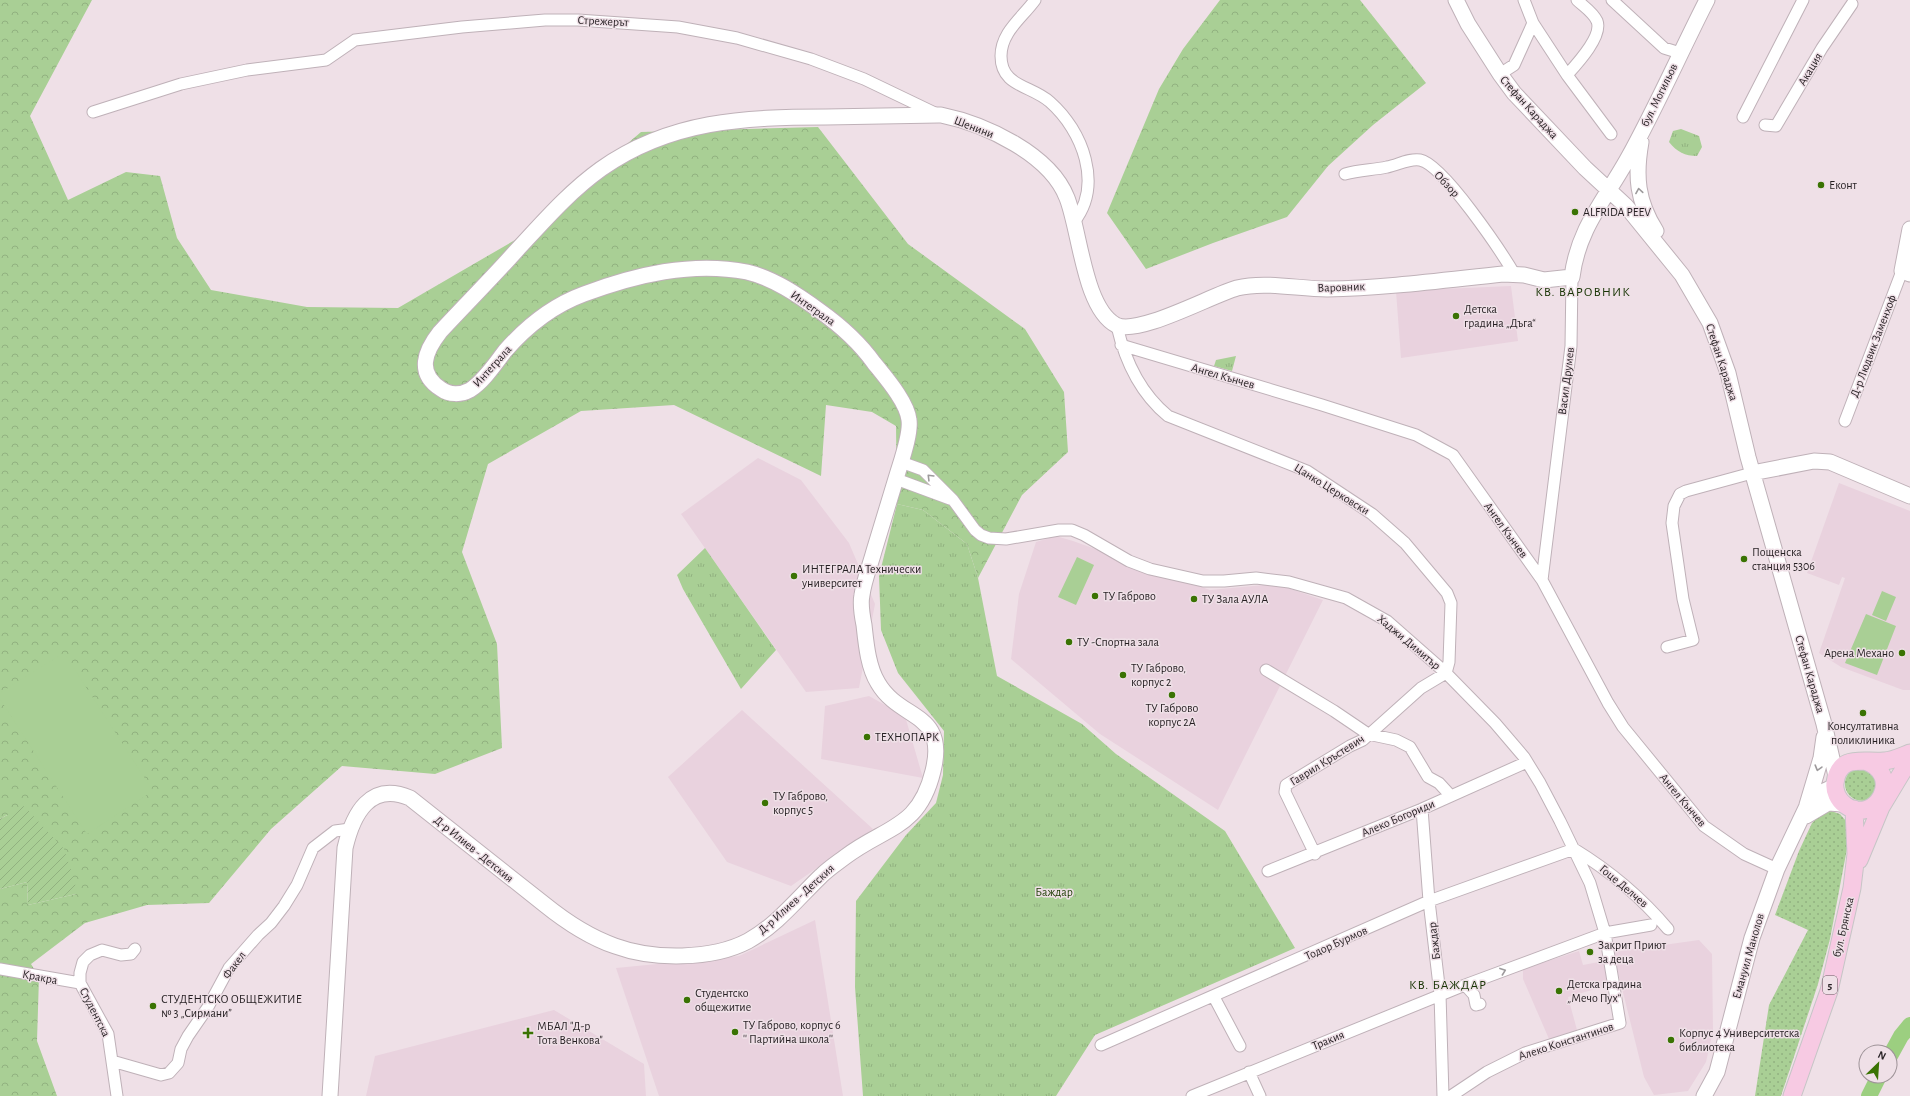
<svg xmlns="http://www.w3.org/2000/svg" width="1910" height="1096" font-family="'Alegreya Sans',sans-serif">
  <style>
    .built { fill: #e9d2de }
    .grass { fill: url(#grass-dots) }
    .forest { fill: url(#forest-crowns) }
    .park { fill: url(#park-tufts) }
    .garden { fill: url(#garden-furrows) }
    .pitch { fill: #a9cf95 }
    .lines { fill: none; stroke-linecap: round; stroke-linejoin: round }
    .river { stroke: #9ccf80; stroke-width: 16 }
    .street-casing { stroke: #bfb1b8; stroke-width: 13 }
    .secondary-casing { stroke: #bfb1b8; stroke-width: 17 }
    .primary-casing { stroke: #c6c5c6; stroke-width: 19 }
    .street { stroke: #fff; stroke-width: 11 }
    .secondary { stroke: #fff; stroke-width: 15 }
    .primary { stroke: #f7cae3; stroke-width: 17 }
    .oneway { stroke: #9d9a9c }
    .poi-dot { fill: #3a7303; stroke: #efe0e7; stroke-width: 1.5 }
    .labels { text-anchor: middle; stroke-width: 3; stroke-linejoin: round; paint-order: stroke }
    .shield { fill: #efe0e7; stroke: #62595d; stroke-width: 1 }
    .shield-label { font-size: 11px; font-weight: bold; fill: #251f22 }
    .street-label { font-size: 12px; fill: #251f22; stroke: #efe0e7 }
    .poi-label { font-size: 12px; fill: #251f22; stroke: #efe0e7; text-anchor: start }
    .park-label { font-size: 12px; fill: #1d3d04; stroke: #efe0e7 }
    .neighbourhood-label { font-size: 13px; letter-spacing: 1px; fill: #193505; stroke: #efe0e7 }
  </style>
  <defs>
    <pattern id="grass-dots" width="8" height="8" patternUnits="userSpaceOnUse"><rect width="8" height="8" fill="#a9cf95"/><path d="M2 2h.1M6 6h.1" fill="none" stroke="#91b180" stroke-width="1.8" stroke-linecap="round"/></pattern>
    <pattern id="forest-crowns" width="20" height="18" patternUnits="userSpaceOnUse"><rect width="20" height="18" fill="#a9cf95"/><path d="M2 6a3 3 0 1 1 6 0M12 15a3 3 0 1 1 6 0" fill="none" stroke="#91b180"/></pattern>
    <pattern id="park-tufts" width="24" height="20" patternUnits="userSpaceOnUse"><rect width="24" height="20" fill="#a9cf95"/><path d="M3 7l-1-3M5 7V3M7 7l1-3M15 17l-1-3M17 17v-4M19 17l1-3" fill="none" stroke="#91b180"/></pattern>
    <pattern id="garden-furrows" width="10" height="10" patternUnits="userSpaceOnUse"><rect width="10" height="10" fill="#a9cf95"/><path d="M-1 1l2-2M0 10L10 0M9 11l2-2" fill="none" stroke="#91b180"/></pattern>
  </defs>
  <rect width="100%" height="100%" fill="#efe0e7"/>
  <path class="built" d="M1511,286L1518,341L1401,358L1396,291Z
    M758,458L801,480L849,543L875,604L859,688L806,692L681,514Z
    M1839,483L1910,511V690H1903L1841,667L1819,653L1845,578L1842,577L1839,585L1807,573Z
    M1056,536L1073,541L1210,590L1276,584L1323,600L1218,810L1100,734L1011,659L1019,594L1036,542Z
    M869,696L905,716L923,778L821,759L825,706Z
    M742,710L873,829L791,886L727,862L668,777Z
    M815,920L843,1096H659L616,968L739,956Z
    M1699,940L1712,954L1713,1031L1706,1062L1688,1091L1654,1095L1644,1077L1613,952Z
    M1579,951L1583,965L1604,961L1609,985L1568,997L1577,1030L1549,1039L1523,979V969Z
    M554,1010L644,1064L646,1096H366L375,1056Z"/>
  <path class="grass" d="M1870,768L1879,788L1868,800C1848,805 1836,782 1853,769Z
    M1831,811L1840,814L1846,821L1849,838L1830,939L1818,984L1781,1096H1755L1769,1005L1808,930L1775,915L1799,851L1812,823L1822,813Z"/>
  <path class="forest" d="M0,0H92L30,116L68,200L126,172L160,176L177,238L211,290L307,307L398,308L515,240L641,132L818,127L908,244L1025,329L1064,392L1068,452L1022,495L978,578L967,544L923,510L897,504L896,426L872,412L826,405L821,476L674,405L581,411L488,464L462,552L497,644L502,748L435,774L342,766L271,829L209,903L147,905L85,923L31,964L39,977L37,1041L57,1096H0V889L27,882L28,905L76,894L7,815L0,819Z
    M1220,0H1360L1426,83L1373,125L1328,166L1287,217L1213,243L1146,269L1107,213L1159,89L1183,49Z"/>
  <path class="park" d="M1681,129L1699,136L1702,147L1697,156C1685,156 1677,152 1669,142L1673,131Z
    M1236,356L1232,371L1214,366L1216,360Z
    M897,504L923,510L967,544L978,578L997,676L1082,724L1116,754L1225,831L1295,948L1095,1035L1056,1096H863L855,987L856,901L906,835L936,803L943,775L944,731L898,673L881,630L879,576Z
    M705,548L776,650L741,689L683,589L677,575Z"/>
  <path class="garden" d="M24,806L64,849L75,882L76,894L28,905L27,882L0,889V819Z"/>
  <path class="pitch" d="M1077,557L1094,565L1076,605L1058,597Z
    M1882,591L1896,597L1886,621L1872,615Z
    M1866,614L1896,626L1877,675L1845,663Z
    M64,653L153,791L87,834L0,699V693Z"/>
  <g class="lines">
    <path class="river" d="M1890,1056L1901,1036L1910,1025
      M1869,1096L1879,1076"/>
    <defs>
      <path id="street" d="M1035,0C1022,18 1001,32 1001,56C1001,87 1031,85 1050,102C1083,131 1103,185 1074,222
        M1612,0L1664,48L1680,53
        M1533,23L1567,75L1611,134
        M1500,74L1514,65L1533,23L1524,0
        M1567,75C1577,64 1603,36 1597,21C1593,12 1583,6 1577,0
        M93,112L181,84L247,70L326,60L355,40L462,27L545,20H578L678,27L737,38L811,59L864,79L937,114
        M1743,117L1803,0
        M1765,125L1776,126L1822,48L1852,4
        M1345,174C1359,170 1373,170 1387,167C1398,165 1409,158 1420,160C1443,164 1502,253 1515,275
        M1117,326C1125,361 1140,393 1168,416L1307,471L1372,514L1405,543L1447,593L1451,603L1449,662L1446,673L1421,688L1363,740L1350,746L1286,785L1285,792L1315,854
        M1121,345L1322,405L1416,435L1453,455L1542,580L1608,703L1623,727L1704,826L1744,854L1777,869
        M1845,421L1902,271
        M901,462L923,470L953,500L975,530L981,535L989,538L1006,539L1059,530H1072L1084,535L1129,561L1150,569L1203,581H1224L1256,578L1289,582L1346,598L1387,621L1446,673L1495,723L1524,757L1540,783L1560,821L1590,883L1605,933L1620,1023L1525,1053L1487,1072L1451,1096
        M896,479L950,499
        M1542,580L1571,346L1572,277
        M1667,647L1693,640L1683,599L1672,523L1674,506L1680,494L1686,491L1752,473
        M1266,670L1334,711L1368,734L1396,740L1410,747L1428,777L1439,783L1450,795
        M1422,809L1429,901L1440,994L1443,1096
        M1268,871L1422,809L1527,762
        M0,969L80,983
        M1465,985L1474,995L1476,1005L1480,1004
        M1214,997L1240,1046
        M1101,1045L1429,901L1574,849C1610,871 1641,897 1668,929
        M112,1061L161,1075L169,1073L178,1063L181,1049L188,1036L208,1007L229,968L258,935L271,923L284,906L297,885L313,848L335,831L350,829
        M1249,1072L1260,1096
        M117,1096L108,1034L80,983V973L83,962L90,955L102,950L121,955L131,954L135,949
        M1192,1096L1465,985L1605,933L1651,925"/>
      <path id="secondary" d="M1456,0L1468,24L1500,74L1514,93L1585,168L1626,206L1682,275L1710,323L1728,373L1748,457L1824,724L1836,776
        M1641,142C1635,176 1637,201 1656,231
        M1910,229L1902,271L1910,274
        M1752,473L1814,461L1830,462L1910,496
        M1807,805L1821,758L1824,737
        M1806,816L1828,803L1843,804
        M330,1096L345,848C353,814 370,781 410,798L544,904C565,921 589,937 615,946C653,960 712,960 748,941C777,925 798,898 821,876C828,869 837,863 845,857C886,826 919,829 933,771C948,711 900,721 878,683C868,667 866,643 864,625C862,615 860,604 862,595C864,580 870,566 874,551C882,525 890,498 898,472C902,459 911,433 909,420C907,402 886,378 874,363C859,342 841,326 820,311C798,295 773,278 747,272C692,261 635,275 584,294C554,305 526,327 505,351C495,364 484,381 470,390C461,395 449,395 441,389C416,373 425,351 440,332C466,304 492,278 517,250C544,221 569,192 601,169C670,120 746,117 826,117C865,116 903,116 941,115C985,124 1050,154 1067,198C1080,231 1084,308 1116,325C1138,336 1212,295 1237,288C1265,281 1298,289 1327,289C1386,288 1445,280 1503,274L1524,275L1544,280L1572,277C1578,229 1604,201 1627,160C1656,108 1680,53 1707,0
        M1704,1096L1717,1072L1752,938L1777,869L1807,806L1822,792L1835,786"/>
      <path id="primary" d="M1865,761C1905,775 1875,827 1845,805C1838,800 1834,791 1835,783C1839,753 1864,763 1884,761C1892,761 1902,756 1910,753
        M1859,860L1881,807L1910,759
        M1792,1096L1829,991L1852,888L1856,854L1854,809"/>
    </defs>
    <use href="#street" class="street-casing"/>
    <use href="#secondary" class="secondary-casing"/>
    <use href="#primary" class="primary-casing"/>
    <use href="#street" class="street"/>
    <use href="#secondary" class="secondary"/>
    <use href="#primary" class="primary"/>
  </g>
  <defs><path id="oneway-chevron" d="M-2-3.5L2.5 0L-2 3.5" fill="none" stroke-width="1.6" stroke-linecap="round" stroke-linejoin="round"/></defs>
  <g class="oneway">
    <use href="#oneway-chevron" transform="translate(1639 191) rotate(-99)"/>
    <use href="#oneway-chevron" transform="translate(930 477) rotate(-135)"/>
    <use href="#oneway-chevron" transform="translate(1818 768) rotate(106)"/>
    <use href="#oneway-chevron" transform="translate(1503 971) rotate(-20)"/>
  </g>
  <g class="poi-dot">
    <circle cx="1821" cy="185" r="4"/>
    <circle cx="1575" cy="212" r="4"/>
    <circle cx="1456" cy="316" r="4"/>
    <circle cx="1744" cy="559" r="4"/>
    <circle cx="794" cy="576" r="4"/>
    <circle cx="1095" cy="596" r="4"/>
    <circle cx="1194" cy="599" r="4"/>
    <circle cx="1069" cy="642" r="4"/>
    <circle cx="1902" cy="653" r="4"/>
    <circle cx="1123" cy="675" r="4"/>
    <circle cx="1172" cy="695" r="4"/>
    <circle cx="1863" cy="713" r="4"/>
    <circle cx="867" cy="737" r="4"/>
    <circle cx="765" cy="803" r="4"/>
    <circle cx="1590" cy="952" r="4"/>
    <circle cx="1559" cy="991" r="4"/>
    <circle cx="687" cy="1000" r="4"/>
    <circle cx="153" cy="1006" r="4"/>
    <circle cx="735" cy="1032" r="4"/>
    <path d="M526 1027h4v4h4v4h-4v4h-4v-4h-4v-4h4z"/>
    <circle cx="1671" cy="1040" r="4"/>
  </g>
  <g class="labels">
    <rect class="shield" x="1823" y="976" width="14" height="18" rx="3"/>
    <g class="shield-label">
      <text x="1830" y="989">5</text>
    </g>
    <g class="street-label">
      <text transform="translate(603 21) rotate(3)" y="4">Стрежерът</text>
      <text transform="translate(1810 69) rotate(-59)" y="4">Акация</text>
      <text transform="translate(1659 95) rotate(-64)" y="4">бул. Могильов</text>
      <text transform="translate(1529 107) rotate(48)" y="4">Стефан Караджа</text>
      <text transform="translate(974 127) rotate(21)" y="4">Шенини</text>
      <text transform="translate(1447 184) rotate(47)" y="4">Обзор</text>
      <text transform="translate(1341 287) rotate(-2)" y="4">Варовник</text>
      <text transform="translate(813 308) rotate(35)" y="4">Интеграла</text>
      <text transform="translate(1873 346) rotate(-69)" y="4">Д-р Людвик Заменхоф</text>
      <text transform="translate(1722 362) rotate(72)" y="4">Стефан Караджа</text>
      <text transform="translate(492 366) rotate(-48)" y="4">Интеграла</text>
      <text transform="translate(1223 376) rotate(16)" y="4">Ангел Кънчев</text>
      <text transform="translate(1566 381) rotate(-83)" y="4">Васил Друмев</text>
      <text transform="translate(1332 489) rotate(32)" y="4">Цанко Церковски</text>
      <text transform="translate(1506 530) rotate(54)" y="4">Ангел Кънчев</text>
      <text transform="translate(1409 642) rotate(40)" y="4">Хаджи Димитър</text>
      <text transform="translate(1810 674) rotate(74)" y="4">Стефан Караджа</text>
      <text transform="translate(1327 760) rotate(-32)" y="4">Гаврил Кръстевич</text>
      <text transform="translate(1683 800) rotate(50)" y="4">Ангел Кънчев</text>
      <text transform="translate(1398 818) rotate(-23)" y="4">Алеко Богориди</text>
      <text transform="translate(474 849) rotate(39)" y="4">Д-р Илиев - Детския</text>
      <text transform="translate(1624 886) rotate(40)" y="4">Гоце Делчев</text>
      <text transform="translate(796 899) rotate(-42)" y="4">Д-р Илиев - Детския</text>
      <text transform="translate(1843 927) rotate(-77)" y="4">бул. Брянска</text>
      <text transform="translate(1434 941) rotate(-97)" y="4">Баждар</text>
      <text transform="translate(1336 943) rotate(-24)" y="4">Тодор Бурмов</text>
      <text transform="translate(1748 956) rotate(-74)" y="4">Емануил Манолов</text>
      <text transform="translate(234 965) rotate(-54)" y="4">Факел</text>
      <text transform="translate(40 977) rotate(11)" y="4">Кракра</text>
      <text transform="translate(95 1012) rotate(63)" y="4">Студентска</text>
      <text transform="translate(1328 1040) rotate(-22)" y="4">Тракия</text>
      <text transform="translate(1566 1041) rotate(-18)" y="4">Алеко Константинов</text>
    </g>
    <g class="poi-label">
      <text x="1829" y="189">Еконт</text>
      <text x="1583" y="216">ALFRIDA PEEV</text>
      <text x="1464" y="313">Детска<tspan x="1464" dy="14">градина „Дъга“</tspan></text>
      <text x="1752" y="556">Пощенска<tspan x="1752" dy="14">станция 5306</tspan></text>
      <text x="802" y="573">ИНТЕГРАЛА Технически<tspan x="802" dy="14">университет</tspan></text>
      <text x="1103" y="600">ТУ Габрово</text>
      <text x="1202" y="603">ТУ Зала АУЛА</text>
      <text x="1077" y="646">ТУ -Спортна зала</text>
      <text x="1894" y="657" text-anchor="end">Арена Механо</text>
      <text x="1131" y="672">ТУ Габрово,<tspan x="1131" dy="14">корпус 2</tspan></text>
      <text x="1172" y="712" text-anchor="middle">ТУ Габрово<tspan x="1172" dy="14">корпус 2А</tspan></text>
      <text x="1863" y="730" text-anchor="middle">Консултативна<tspan x="1863" dy="14">поликлиника</tspan></text>
      <text x="875" y="741">ТЕХНОПАРК</text>
      <text x="773" y="800">ТУ Габрово,<tspan x="773" dy="14">корпус 5</tspan></text>
      <text x="1598" y="949">Закрит Приют<tspan x="1598" dy="14">за деца</tspan></text>
      <text x="1567" y="988">Детска градина<tspan x="1567" dy="14">„Мечо Пух“</tspan></text>
      <text x="695" y="997">Студентско<tspan x="695" dy="14">общежитие</tspan></text>
      <text x="161" y="1003">СТУДЕНТСКО ОБЩЕЖИТИЕ<tspan x="161" dy="14">№ 3 „Сирмани”</tspan></text>
      <text x="743" y="1029">ТУ Габрово, корпус 6<tspan x="743" dy="14">'' Партийна школа''</tspan></text>
      <text x="537" y="1030">МБАЛ "Д-р<tspan x="537" dy="14">Тота Венкова"</tspan></text>
      <text x="1679" y="1037">Корпус 4 Университетска<tspan x="1679" dy="14">библиотека</tspan></text>
    </g>
    <g class="park-label">
      <text x="1054" y="896">Баждар</text>
    </g>
    <g class="neighbourhood-label">
      <text x="1583" y="296">КВ. ВАРОВНИК</text>
      <text x="1448" y="989">КВ. БАЖДАР</text>
    </g>
  </g>
  <g transform="translate(1878 1064) rotate(25)"><circle r="19" fill="#efe0e7" stroke="#9e9398"/>
  <path d="M0-3L7 15L0 10L-7 15Z" fill="#3a7303"/>
  <text y="-6" font-size="11" font-weight="bold" text-anchor="middle" fill="#251f22">N</text>
  </g>
</svg>
